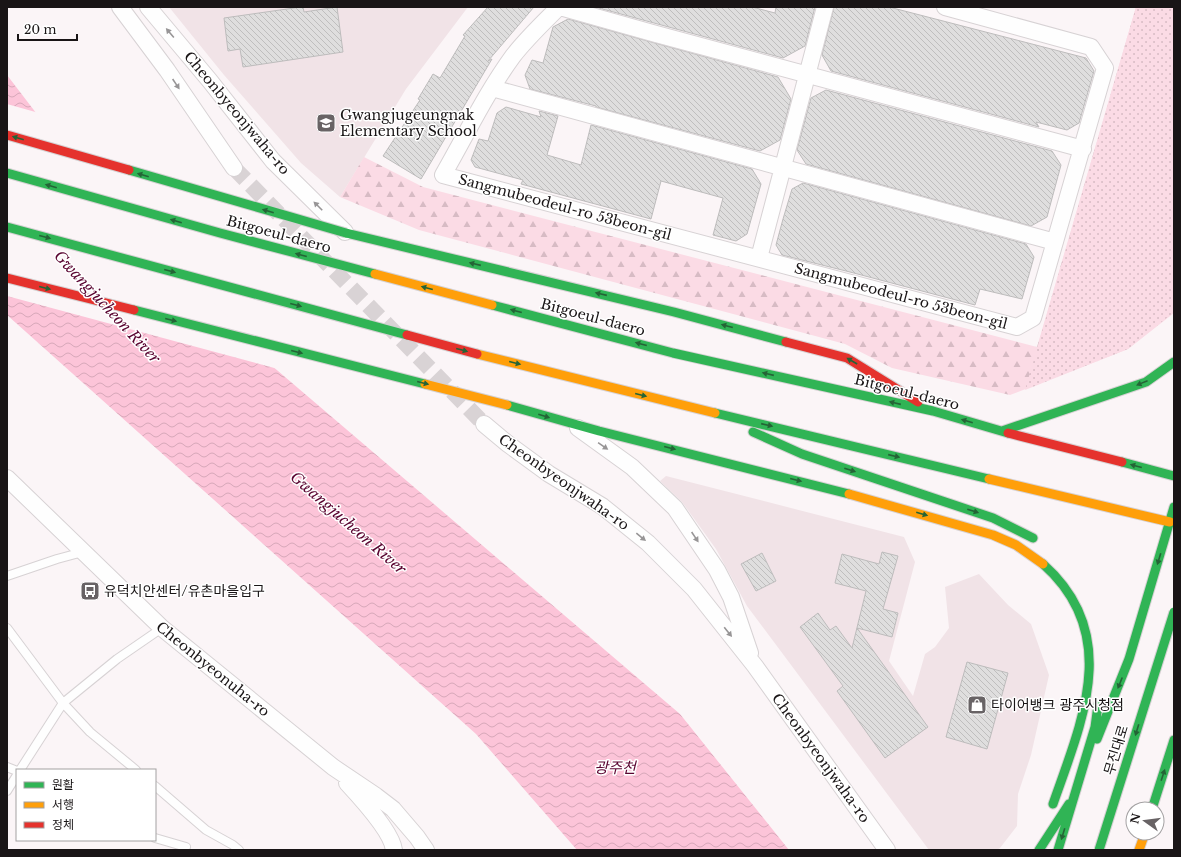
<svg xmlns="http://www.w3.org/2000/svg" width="1181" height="857" font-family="'Libre Baskerville','Noto Sans KR',serif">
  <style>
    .built { fill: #f1e3e7 }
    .forest { fill: url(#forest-firs) }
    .park { fill: url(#park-dots) }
    .water { fill: url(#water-waves) }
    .pier { fill: #fbf5f7 }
    .building { fill: url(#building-back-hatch); stroke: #bdbcbc }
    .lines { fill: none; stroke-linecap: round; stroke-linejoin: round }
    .street-tunnel { stroke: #d9d3d5; stroke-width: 16; stroke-dasharray: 16 8; stroke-linecap: butt }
    .lane-casing { stroke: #d7d2d4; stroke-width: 10 }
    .street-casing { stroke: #d7d2d4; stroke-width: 18 }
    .fast-casing { stroke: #d7d2d4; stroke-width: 11 }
    .slow-casing { stroke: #d7d2d4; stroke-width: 11 }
    .jam-casing { stroke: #d7d2d4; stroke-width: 11 }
    .lane { stroke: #fefefe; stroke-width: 8 }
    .street { stroke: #fefefe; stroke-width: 16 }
    .fast { stroke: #30b455; stroke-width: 9 }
    .slow { stroke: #ff9f0a; stroke-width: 9 }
    .jam { stroke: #e5322d; stroke-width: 9 }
    .fast-bridge-casing { stroke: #d4d1d2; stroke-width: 11; stroke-linecap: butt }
    .slow-bridge-casing { stroke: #d4d1d2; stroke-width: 11; stroke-linecap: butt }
    .jam-bridge-casing { stroke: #d4d1d2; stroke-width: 11; stroke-linecap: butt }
    .fast-bridge { stroke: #30b455; stroke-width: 9 }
    .slow-bridge { stroke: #ff9f0a; stroke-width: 9 }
    .jam-bridge { stroke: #e5322d; stroke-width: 9 }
    .oneway { fill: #979596 }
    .oneway2 { fill: #246436 }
    .labels { text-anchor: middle; stroke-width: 3; stroke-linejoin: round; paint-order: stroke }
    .street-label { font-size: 14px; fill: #191516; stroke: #fff }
    .poi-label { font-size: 14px; fill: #191516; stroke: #fff; text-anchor: start }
    .water-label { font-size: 15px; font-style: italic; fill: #590430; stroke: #fff }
  </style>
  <defs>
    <pattern id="forest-firs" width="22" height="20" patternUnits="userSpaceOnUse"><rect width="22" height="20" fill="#fbdbe5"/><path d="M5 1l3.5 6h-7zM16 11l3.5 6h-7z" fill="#d7bbc4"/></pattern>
    <pattern id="park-dots" width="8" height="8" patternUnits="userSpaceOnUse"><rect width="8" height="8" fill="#fbdbe5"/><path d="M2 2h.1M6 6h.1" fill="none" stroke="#d7bbc4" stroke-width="1.8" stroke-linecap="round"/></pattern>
    <pattern id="water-waves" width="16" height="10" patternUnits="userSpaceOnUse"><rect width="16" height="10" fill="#fcc4d8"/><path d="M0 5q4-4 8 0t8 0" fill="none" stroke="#d7a8b9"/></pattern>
    <pattern id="building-back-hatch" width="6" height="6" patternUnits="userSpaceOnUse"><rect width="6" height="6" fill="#dfdede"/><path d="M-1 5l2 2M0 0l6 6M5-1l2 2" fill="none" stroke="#bfbebe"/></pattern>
  </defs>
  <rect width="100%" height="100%" fill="#fbf5f7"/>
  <path class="built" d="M169,7H468L406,89L340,197L301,163L224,75Z
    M666,476L904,537L915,562L889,661L913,696L925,654L935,647L949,628L945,587L979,574L1008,605L1031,624L1049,675L1031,755L1018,794L1017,826L1000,848L997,850H929L747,606L716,549L682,502L660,481Z"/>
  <path class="forest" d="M1136,7H1174V313L1128,349L1010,395L892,368L845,344L419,230L340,197L364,157L423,187L1037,347Z"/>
  <path class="park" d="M1136,7H1174V312L1128,349L1025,390Z"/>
  <path class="water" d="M7,75L69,156L271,365L680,714L789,850H577L476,734L7,315Z"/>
  <path class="pier" d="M7,104L39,113L71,154L278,369L7,296Z"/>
  <path class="building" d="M301,7H303L304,12L337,7L343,52L243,67L240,49L228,51L224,18Z
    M488,7H534L488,61L492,59L421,179L383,156L420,100L418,99L433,74L440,78L465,36L463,35Z
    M595,7H752L775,13L776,7H815L805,46L783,58Z
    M834,7H889L1086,58L1094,71L1079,123L1067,130L1036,122L1039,127L831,71L822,55Z
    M568,19L778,77L791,99L780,140L760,151L596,107V106L530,89L525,75L532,60L543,63L553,27Z
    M826,90L1052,151L1061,165L1047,217L1031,226L806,164L797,150L811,98Z
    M506,107L541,117L539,111L558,116L547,155L581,165L591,125L752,169L761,184L747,234L736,241L713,235L723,198L661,181L651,219L521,184L523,180L475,167L471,160L479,139L488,141L497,113Z
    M803,183L1026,244L1034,257L1022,299L980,289L975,305L850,272L782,255L776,245L783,219L792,189Z
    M882,552L898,556L883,609L898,613L892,637L857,628L928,727L885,758L837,691L843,686L800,627L818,613L830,630L836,626L852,648L866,591L835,583L842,554L879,564Z
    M762,553L776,581L756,591L741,564Z
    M967,662L1008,673L987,749L946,737Z"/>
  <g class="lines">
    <path class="street-tunnel" d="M234,168L484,424"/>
    <defs>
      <path id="lane" d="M7,576L57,559L83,552
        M7,628L63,703L90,732L136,770
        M7,767L17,771
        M20,770L63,703L117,659L162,628
        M155,786L206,830L233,845L239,850
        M7,791L17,775
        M155,838L186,847"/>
      <path id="street" d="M120,7L167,70L234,168
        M148,7L210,81L273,161L345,232
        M559,7C543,23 527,38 513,56C486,93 466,135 443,175L1017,327L1033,318L1105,68L1091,47L945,7
        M560,7L656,34L1083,149
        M492,88L1055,242
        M759,258L825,7
        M484,424L508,444L549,474L602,506L648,543L694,589L755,666L887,850
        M578,428L632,467L675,508L717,570L731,597L750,653
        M7,478L162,628L333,767L376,796L393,809L417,837L426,850
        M347,783C360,797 392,832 394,850"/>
      <path id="fast" d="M346,233L674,312L786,342
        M492,305L673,353L933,411L1008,433
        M507,405L599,431L849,494
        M715,413L989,479
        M1002,431L1146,382L1174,362
        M753,432L802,454L993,518L1033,538
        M1122,462L1174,476
        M1043,564C1122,634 1082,721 1053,804
        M1097,739L1129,659L1174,507
        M1152,809L1174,740
        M1039,850L1069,804
        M1058,850L1095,727L1098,705"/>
      <path id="slow" d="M477,354L715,413
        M989,479L1170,522
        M849,494L993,535L1016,545L1043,564
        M1139,850L1145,833"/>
      <path id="jam" d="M786,342L847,358L918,402
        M1008,433L1122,462"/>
    </defs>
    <use href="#lane" class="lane-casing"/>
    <use href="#street" class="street-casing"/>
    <use href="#fast" class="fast-casing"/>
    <use href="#slow" class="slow-casing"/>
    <use href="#jam" class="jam-casing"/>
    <use href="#lane" class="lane"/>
    <use href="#street" class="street"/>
    <use href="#fast" class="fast"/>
    <use href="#slow" class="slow"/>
    <use href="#jam" class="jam"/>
    <defs>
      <path id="fast-bridge" d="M129,170L346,233
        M7,173L220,233L375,274
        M7,227L407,335
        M134,310L425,384
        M1099,850L1174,612"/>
      <path id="slow-bridge" d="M375,274L492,305
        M425,384L507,405"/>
      <path id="jam-bridge" d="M7,135L129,170
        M7,278L134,310
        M407,335L477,354"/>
    </defs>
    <use href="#fast-bridge" class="fast-bridge-casing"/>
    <use href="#slow-bridge" class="slow-bridge-casing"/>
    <use href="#jam-bridge" class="jam-bridge-casing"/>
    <use href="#fast-bridge" class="fast-bridge"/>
    <use href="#slow-bridge" class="slow-bridge"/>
    <use href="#jam-bridge" class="jam-bridge"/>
  </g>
  <defs><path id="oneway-solid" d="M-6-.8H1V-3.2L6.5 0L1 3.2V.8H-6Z"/></defs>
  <g class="oneway">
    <use href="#oneway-solid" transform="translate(170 33) rotate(-130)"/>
    <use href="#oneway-solid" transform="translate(176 84) rotate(56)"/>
    <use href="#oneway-solid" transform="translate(318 206) rotate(-135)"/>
    <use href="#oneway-solid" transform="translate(603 446) rotate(35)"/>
    <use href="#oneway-solid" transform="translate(641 537) rotate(39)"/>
    <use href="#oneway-solid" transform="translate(695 537) rotate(56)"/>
    <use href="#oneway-solid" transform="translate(728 632) rotate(51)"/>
  </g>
  <g class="oneway2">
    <use href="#oneway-solid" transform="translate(18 138) rotate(-164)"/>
    <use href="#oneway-solid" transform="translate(143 175) rotate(-164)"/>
    <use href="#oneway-solid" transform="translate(51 186) rotate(-164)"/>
    <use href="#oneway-solid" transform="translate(268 211) rotate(-164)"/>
    <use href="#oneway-solid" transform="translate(176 221) rotate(-164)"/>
    <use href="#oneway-solid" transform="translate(45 237) rotate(15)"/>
    <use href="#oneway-solid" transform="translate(301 255) rotate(-165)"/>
    <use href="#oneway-solid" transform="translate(475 264) rotate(-167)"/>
    <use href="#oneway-solid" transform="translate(170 271) rotate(15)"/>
    <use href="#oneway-solid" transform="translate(45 288) rotate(14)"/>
    <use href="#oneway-solid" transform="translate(427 288) rotate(-165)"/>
    <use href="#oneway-solid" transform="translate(601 294) rotate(-167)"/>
    <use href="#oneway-solid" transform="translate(296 305) rotate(15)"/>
    <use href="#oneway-solid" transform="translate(516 311) rotate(-165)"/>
    <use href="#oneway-solid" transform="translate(171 320) rotate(14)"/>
    <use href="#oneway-solid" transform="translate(727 326) rotate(-165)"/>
    <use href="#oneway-solid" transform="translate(641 344) rotate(-165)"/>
    <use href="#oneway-solid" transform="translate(462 350) rotate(15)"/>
    <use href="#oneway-solid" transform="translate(297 352) rotate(14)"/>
    <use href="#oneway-solid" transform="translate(852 361) rotate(-150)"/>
    <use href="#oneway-solid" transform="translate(515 363) rotate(14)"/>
    <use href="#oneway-solid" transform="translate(768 374) rotate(-167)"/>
    <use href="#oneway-solid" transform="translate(423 383) rotate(14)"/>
    <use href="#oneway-solid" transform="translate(1142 383) rotate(158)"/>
    <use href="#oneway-solid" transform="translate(641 395) rotate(14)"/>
    <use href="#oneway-solid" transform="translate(895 403) rotate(-167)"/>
    <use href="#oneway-solid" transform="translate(544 416) rotate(17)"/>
    <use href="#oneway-solid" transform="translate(967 421) rotate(-164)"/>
    <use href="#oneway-solid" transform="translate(767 425) rotate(13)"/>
    <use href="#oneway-solid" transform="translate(670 448) rotate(14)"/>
    <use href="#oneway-solid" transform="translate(894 456) rotate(13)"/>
    <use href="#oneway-solid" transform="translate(1136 466) rotate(-165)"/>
    <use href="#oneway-solid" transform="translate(850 470) rotate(18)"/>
    <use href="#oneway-solid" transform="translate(796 480) rotate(14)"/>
    <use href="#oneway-solid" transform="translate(973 511) rotate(18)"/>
    <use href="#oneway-solid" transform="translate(922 514) rotate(16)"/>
    <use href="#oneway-solid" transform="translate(1159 559) rotate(107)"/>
    <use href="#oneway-solid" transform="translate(1120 683) rotate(112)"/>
    <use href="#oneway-solid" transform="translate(1137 730) rotate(107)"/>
    <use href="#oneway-solid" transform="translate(1163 775) rotate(-72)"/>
    <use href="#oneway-solid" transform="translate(1063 834) rotate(107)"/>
  </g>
  <defs>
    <symbol id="school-square" viewBox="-11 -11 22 22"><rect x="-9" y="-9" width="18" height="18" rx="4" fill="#686365" stroke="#fff"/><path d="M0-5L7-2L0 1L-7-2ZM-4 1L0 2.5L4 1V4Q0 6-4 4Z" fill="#fff"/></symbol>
    <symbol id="bus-square" viewBox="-11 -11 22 22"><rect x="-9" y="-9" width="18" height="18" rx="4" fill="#686365" stroke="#fff"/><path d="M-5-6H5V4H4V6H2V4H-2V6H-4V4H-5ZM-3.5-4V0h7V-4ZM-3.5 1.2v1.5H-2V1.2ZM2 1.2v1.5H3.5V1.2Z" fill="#fff"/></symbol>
    <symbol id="shop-square" viewBox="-11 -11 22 22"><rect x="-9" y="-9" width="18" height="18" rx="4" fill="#686365" stroke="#fff"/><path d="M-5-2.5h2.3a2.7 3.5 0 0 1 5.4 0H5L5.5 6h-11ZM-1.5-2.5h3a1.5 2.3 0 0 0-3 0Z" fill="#fff"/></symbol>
  </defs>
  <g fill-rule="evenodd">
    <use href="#school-square" x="315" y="112" width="22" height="22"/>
    <use href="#bus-square" x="79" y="580" width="22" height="22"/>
    <use href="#shop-square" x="966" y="694" width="22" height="22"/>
  </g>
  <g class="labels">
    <g class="street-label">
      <text transform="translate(237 113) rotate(50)" y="5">Cheonbyeonjwaha-ro</text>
      <text transform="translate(565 207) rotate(15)" y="5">Sangmubeodeul-ro 53beon-gil</text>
      <text transform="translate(279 234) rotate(15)" y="5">Bitgoeul-daero</text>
      <text transform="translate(901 296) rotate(15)" y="5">Sangmubeodeul-ro 53beon-gil</text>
      <text transform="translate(593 317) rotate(15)" y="5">Bitgoeul-daero</text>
      <text transform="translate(907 392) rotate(14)" y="5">Bitgoeul-daero</text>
      <text transform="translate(564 482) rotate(35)" y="5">Cheonbyeonjwaha-ro</text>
      <text transform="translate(213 669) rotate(39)" y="5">Cheonbyeonuha-ro</text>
      <text transform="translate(1116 750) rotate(-73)" y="5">무진대로</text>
      <text transform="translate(821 758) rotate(54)" y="5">Cheonbyeonjwaha-ro</text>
    </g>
    <g class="poi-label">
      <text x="340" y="120">Gwangjugeungnak<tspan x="340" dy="16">Elementary School</tspan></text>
      <text x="104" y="596">유덕치안센터/유촌마을입구</text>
      <text x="991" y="710">타이어뱅크 광주시청점</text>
    </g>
    <g class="water-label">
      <text transform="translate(107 307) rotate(47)" y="5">Gwangjucheon River</text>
      <text transform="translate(348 523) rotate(41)" y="5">Gwangjucheon River</text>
      <text x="615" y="773">광주천</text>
    </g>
  </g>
  <rect width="1181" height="857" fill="none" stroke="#191516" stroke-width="16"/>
  <rect x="16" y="769" width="140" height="72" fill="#ffffff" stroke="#a3a1a2"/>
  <rect x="24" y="782" width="20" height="6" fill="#30b455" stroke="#a3a1a2"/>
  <text x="52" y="789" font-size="12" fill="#191516">원활</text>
  <rect x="24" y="802" width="20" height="6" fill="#ff9f0a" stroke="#a3a1a2"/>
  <text x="52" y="809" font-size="12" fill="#191516">서행</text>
  <rect x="24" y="822" width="20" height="6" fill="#e5322d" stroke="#a3a1a2"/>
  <text x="52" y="829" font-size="12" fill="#191516">정체</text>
  <g transform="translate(1145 821) rotate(284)"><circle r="19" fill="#ffffff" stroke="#a3a1a2"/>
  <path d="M0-3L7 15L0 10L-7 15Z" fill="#686365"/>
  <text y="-6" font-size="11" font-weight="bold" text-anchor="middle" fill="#191516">N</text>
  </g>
  <path d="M18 34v6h59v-6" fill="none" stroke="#191516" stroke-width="2"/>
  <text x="24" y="34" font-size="12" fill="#191516" stroke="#ffffff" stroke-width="3" paint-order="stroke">20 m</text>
</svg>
